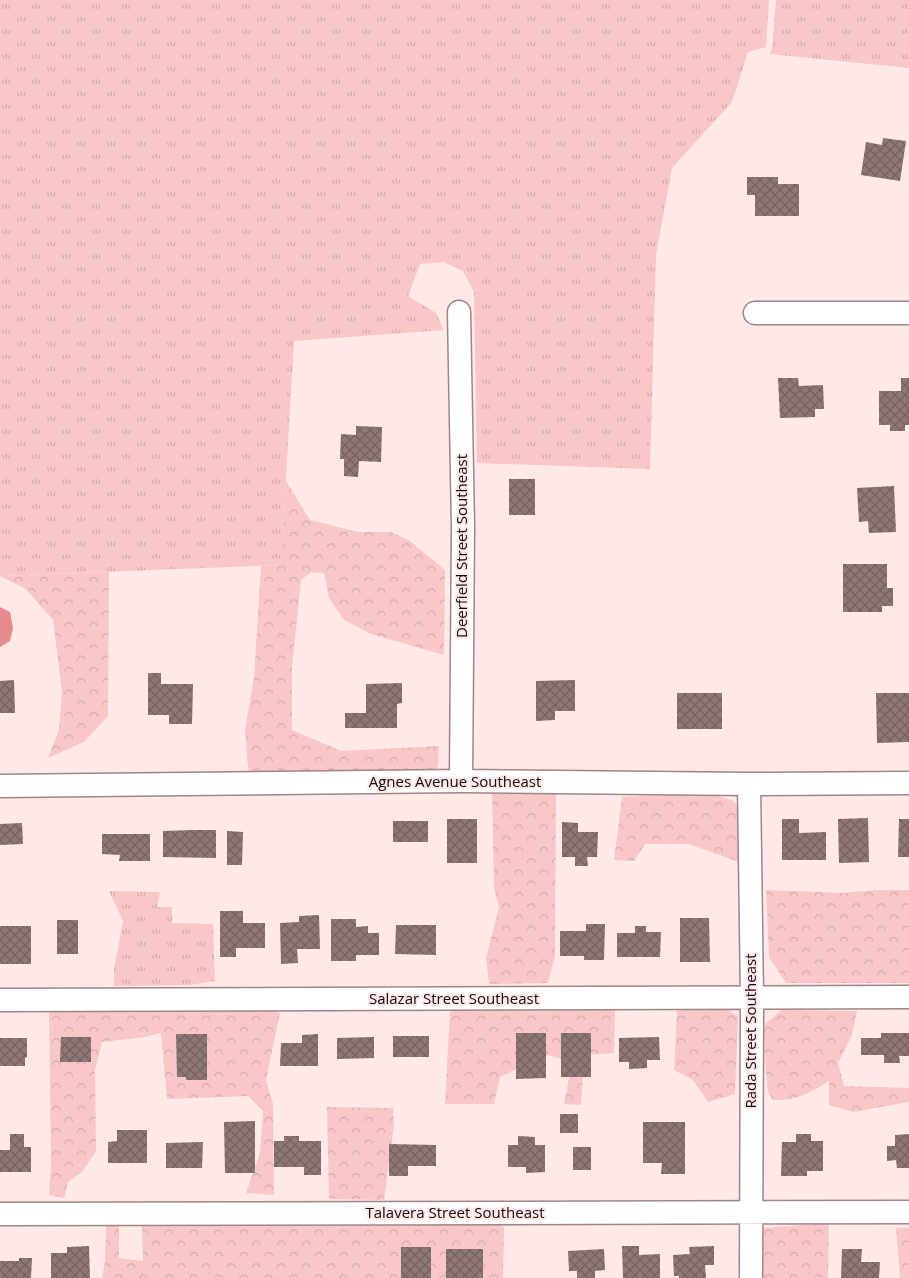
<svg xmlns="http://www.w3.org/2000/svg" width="909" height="1278" font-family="'Open Sans',sans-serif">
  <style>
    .grass { fill: url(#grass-tufts) }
    .forest { fill: url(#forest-crowns) }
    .water { fill: #e78c8e }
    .building { fill: url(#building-cross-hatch) }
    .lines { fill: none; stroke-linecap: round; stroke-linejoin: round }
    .minor-casing { stroke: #9e8686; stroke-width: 25 }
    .minor { stroke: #fff; stroke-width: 22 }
    .labels { text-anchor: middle; stroke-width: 4; stroke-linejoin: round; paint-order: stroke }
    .street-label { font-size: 15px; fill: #130a0a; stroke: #fee8e8 }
  </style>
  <defs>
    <pattern id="grass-tufts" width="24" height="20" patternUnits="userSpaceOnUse" patternTransform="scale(1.25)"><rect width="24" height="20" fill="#f9c7c7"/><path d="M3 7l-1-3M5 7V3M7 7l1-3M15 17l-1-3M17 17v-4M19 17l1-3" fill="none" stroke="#d5aaaa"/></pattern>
    <pattern id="forest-crowns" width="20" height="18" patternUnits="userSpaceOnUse" patternTransform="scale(1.25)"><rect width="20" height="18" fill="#f9c7c7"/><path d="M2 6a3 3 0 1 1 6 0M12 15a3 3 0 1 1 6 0" fill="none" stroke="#d5aaaa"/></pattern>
    <pattern id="building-cross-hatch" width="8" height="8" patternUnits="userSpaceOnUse" patternTransform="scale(1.25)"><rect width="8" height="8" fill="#8f7777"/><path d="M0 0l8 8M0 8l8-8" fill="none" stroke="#746060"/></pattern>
  </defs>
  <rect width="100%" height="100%" fill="#fee8e8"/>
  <path class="grass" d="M0,0H769L766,47L748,52L732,102L672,168L656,255L650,469L477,463L474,292L463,271L443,262L420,264L408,296L436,313L444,330L294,341L281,565L0,576Z
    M776,0H909V68L770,54L772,48Z
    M109,891L160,892L157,907H172V923L213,924L215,981L189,985L114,986V969L123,921Z"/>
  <path class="forest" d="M286,481L310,520L358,532H391L410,541L445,570L444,655L371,634L344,620L329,598L324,573L311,572L301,580L292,667V730L341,751L439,746L438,766L430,775L249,777L245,730L254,678L261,566L281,565Z
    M109,572L108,716L84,742L48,758L59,730L62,692L53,620L26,589L0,576Z
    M709,793L734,801L739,811V862L689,844H645L634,861L614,860L622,797Z
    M492,794H556L555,956L548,983L489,984L486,958L499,907L494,888Z
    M766,890L844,893L875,890H909V983H786L769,957Z
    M264,1006L280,1013L266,1080L273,1104L274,1195L246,1193L260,1153L263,1111L248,1096L167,1099L161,1033L145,1037L102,1042L95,1070L96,1151L83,1171L68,1182L64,1198L49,1195L51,1164L49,1008L133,1012Z
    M468,1008L615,1009L614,1053L584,1055L581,1105L564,1104L572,1062L548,1055L500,1077L494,1104H445L450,1012Z
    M677,1008H726L738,1017L735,1094L708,1102L693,1080L674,1070Z
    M781,1010L857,1011L852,1035L838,1063L844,1086L909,1088V1102L853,1112L829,1105V1081C812,1092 794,1102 773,1100L768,1092L762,1027Z
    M327,1107L393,1108L394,1124L384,1200L329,1199Z
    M119,1220V1258L143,1261L142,1225L492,1221L504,1227L503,1278H102L105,1262L106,1223Z
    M829,1223L828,1278H761L762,1228Z
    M896,1228H909V1278H900Z"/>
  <path class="water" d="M0,607L10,612L13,628L10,641L0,647Z"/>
  <path class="building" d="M883,138L906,141L900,181L861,175L866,142L882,145Z
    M747,177H778V184H799V216H755V195H747Z
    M778,378H798L799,386L823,385L824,409H815V417L780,418Z
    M901,378H909V425H905V431H890V425H879V391H901Z
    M356,426L382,427L381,462L359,461L358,477L344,476V459H340L341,434L356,435Z
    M509,479H535V515H509Z
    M894,486L896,532L869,533L868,521L859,522L857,488Z
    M843,564H887V588H893V606H882V612H843Z
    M148,673H161V684H193L192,724H169V715H148Z
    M14,680L15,713H0V681Z
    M575,680V711H555V720L536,721V681Z
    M402,683V703L397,704V728H345V713H366V684Z
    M677,693H722V729H677Z
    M876,693H909V742L877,743Z
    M868,818L869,862L839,863L838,819Z
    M447,819H477V863H447Z
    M782,819H799V833L826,832V860H782Z
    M899,819H909V857H898Z
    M393,821H428V842H393Z
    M562,822L578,823V832H598L597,857H587L588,866H575V857H562Z
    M22,823L23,844L0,845V824Z
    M193,830H216V858L163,857V831Z
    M227,831L243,832L242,865H227Z
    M102,834H150V861H119L120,855L102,854Z
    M220,911H243V923H265V948H236V957H220Z
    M319,915L320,949H297L298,963L281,964L280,923L299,922V916Z
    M680,918H709L710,962H680Z
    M331,919H356V927L368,926V933H379V955H356V961H331Z
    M57,920H78V954H57Z
    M586,924H605L604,960H584V956H560V931H586Z
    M396,925H436V955L395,954Z
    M0,926H31V964H0Z
    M635,926H646V932H661L660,957H617V933H635Z
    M516,1033H546V1078L516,1079Z
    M561,1033H591V1077H561Z
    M881,1033H909V1056H899L900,1063H884V1055H861V1038H881Z
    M176,1034H207V1080H186V1077H177Z
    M318,1034V1066H280L281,1043H302V1035Z
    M393,1036H429V1057H393Z
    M61,1037H91V1062H60Z
    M374,1037V1058L337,1059V1038Z
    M659,1037L660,1060H647V1068L629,1069V1062H619V1038Z
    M0,1038H27V1057L25,1058V1066H0Z
    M560,1114H578V1133H560Z
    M255,1121V1173H225L224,1122Z
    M643,1122H685V1174H661L662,1163H643Z
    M117,1130H147V1163H108V1142L117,1141Z
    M10,1134H24V1147H31V1172H0V1150H10Z
    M796,1134H811V1141H823V1171H807V1176H781L782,1142H796Z
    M909,1134V1168H897L896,1160L887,1161V1146H895V1135Z
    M284,1136H299V1141H321V1175H304V1167H274V1141H284Z
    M518,1136L535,1137V1145H545V1172L526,1173V1167H508V1145H518Z
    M203,1142L202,1168H166V1143Z
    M389,1144L436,1145V1166H408V1176H389Z
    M573,1147H591V1170H573Z
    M89,1246L90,1278H51V1253H67V1247Z
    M622,1246H639V1255L660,1254V1278H623Z
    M714,1246V1265H705L706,1278H679V1276H674L673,1255L690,1254L689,1247Z
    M401,1247H431V1278H401Z
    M446,1249H483V1278H446Z
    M604,1249L605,1270L595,1271V1278H577V1271H569L568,1251Z
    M842,1249H862L861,1262H880L879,1278H841Z
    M19,1258H32L31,1278H0V1261H19Z"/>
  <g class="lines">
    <defs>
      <path id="minor" d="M459,312L463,527L461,781
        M755,313H909
        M749,784L752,998L751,1278
        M0,786L461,781L749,784L909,783
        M0,1000L909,997
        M0,1214L909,1212"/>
    </defs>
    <use href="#minor" class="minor-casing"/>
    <use href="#minor" class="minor"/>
  </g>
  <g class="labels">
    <g class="street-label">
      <text transform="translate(462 546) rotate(-90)" y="5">Deerfield Street Southeast</text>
      <text x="455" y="787">Agnes Avenue Southeast</text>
      <text x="454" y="1004">Salazar Street Southeast</text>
      <text transform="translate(751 1031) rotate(-90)" y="5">Rada Street Southeast</text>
      <text x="455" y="1218">Talavera Street Southeast</text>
    </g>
  </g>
</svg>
